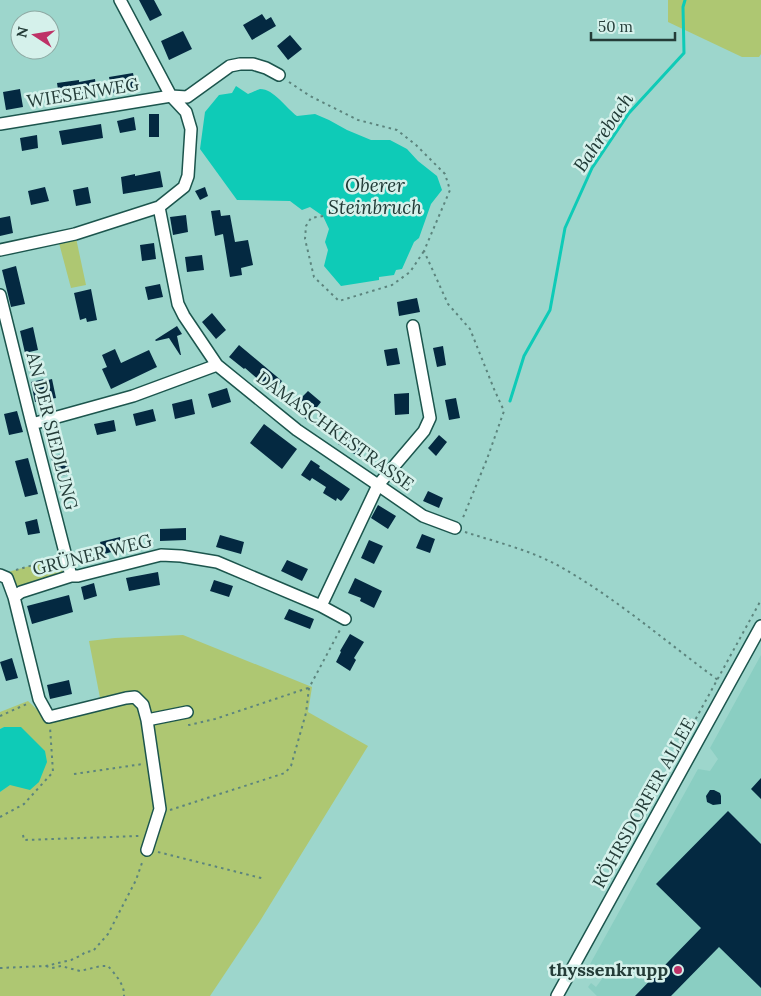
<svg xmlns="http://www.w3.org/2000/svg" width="761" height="996" font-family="Lora,serif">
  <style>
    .built { fill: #8acec2 }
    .green { fill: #aec772 }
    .water { fill: #0ecbb7 }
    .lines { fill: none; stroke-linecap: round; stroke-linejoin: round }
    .stream { stroke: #0ecbb7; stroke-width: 3 }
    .building { fill: #042941 }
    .minor-casing { stroke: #1c554d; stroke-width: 14 }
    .path { stroke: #5c847d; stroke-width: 2; stroke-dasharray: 2.5 4; stroke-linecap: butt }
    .minor { stroke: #fff; stroke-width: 11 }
    .poi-dot { fill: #be3267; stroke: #d5f1eb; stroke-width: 2 }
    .labels { text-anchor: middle; stroke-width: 5; stroke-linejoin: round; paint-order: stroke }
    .street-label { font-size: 18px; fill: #243c38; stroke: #d5f1eb }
    .poi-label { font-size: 18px; font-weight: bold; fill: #243c38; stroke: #d5f1eb; text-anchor: end }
    .water-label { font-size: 19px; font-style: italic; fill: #213a36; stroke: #d5f1eb }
  </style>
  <rect width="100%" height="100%" fill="#9dd6cc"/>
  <path class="built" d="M761,655V996H597L588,987L591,983L596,987L602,979L589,966L698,769L710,771L718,759L710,748Z"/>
  <path class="green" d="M668,0H761V54L759,57H742L668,22Z
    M76,238L86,285L71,288L59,243Z
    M65,556L71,576L14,597L1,574Z
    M183,635L312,687L308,712L368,746L260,921L210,996H0V792L9,785L4,727L0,729V712L28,701L47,719L101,703L89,641L115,638Z"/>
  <path class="water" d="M236,86L248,94C251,93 257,90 260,89C274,89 286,108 297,116L315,114L329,120L347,130L371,140H390L407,149L418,161L437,176L442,190L431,204L419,238L414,242L402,269L396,270L394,275L379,277V280L341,286L324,266L328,250L325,242L329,229L323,216L310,207L302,210L290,201L237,200L200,149L205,112L219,95L232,93Z
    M4,727H21L45,751L47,762L39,782L30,790L10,785L0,792V729Z"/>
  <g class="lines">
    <path class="stream" d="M510,401L524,356L550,310L565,228L592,168L629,113L684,53L683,7L685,0"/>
  </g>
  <path class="building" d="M139,0H154L162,15L150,21Z
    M262,14L266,20L271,17L276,26L252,40L243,25Z
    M183,31L192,49L169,60L161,41Z
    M290,35L302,49L288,60L277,46Z
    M133,73L136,89L112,93L109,77Z
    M95,79L97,95L60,102L57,83L79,80V82Z
    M20,89L23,107L6,110L3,92Z
    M149,114H159V137H149Z
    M134,117L136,130L120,133L117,121Z
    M101,124L103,138L62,145L59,131Z
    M37,135L38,148L22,151L20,138Z
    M160,171L163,187L123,194L121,177L135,174V176Z
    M45,187L49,201L31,205L28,191Z
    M88,187L91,203L76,206L73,190Z
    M205,187L208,196L200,200L195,191Z
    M220,210L221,216L230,215L235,242L248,240L253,265L241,268L242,275L230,277L223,234L215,236L211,211Z
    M186,215L188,232L173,235L170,217Z
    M10,216L13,233L0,236V218Z
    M154,243L156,259L142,261L140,245Z
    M202,255L204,270L187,272L185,257Z
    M16,266L25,304L11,307L2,270Z
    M160,284L163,297L148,300L145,287Z
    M91,289L97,320L87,322L86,318L80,320L74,293Z
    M417,298L420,312L399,316L397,302Z
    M212,313L226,330L216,339L202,322Z
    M177,326L182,334L177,336L181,355H180L169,338L156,341L155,340Z
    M33,327L38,350L25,353L20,331Z
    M239,345L282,381L273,392L245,368L244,369L229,357Z
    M443,346L446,365L437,367L433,348Z
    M397,348L400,364L387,366L384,350Z
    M115,349L121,363L149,350L157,367L111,389L102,369L107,367L102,355Z
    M44,379V381L52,379L56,398L35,402L31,382Z
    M227,388L231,402L212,408L208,394Z
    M308,391L321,402L307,420L290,406L299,395L302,397Z
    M409,393V414L395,415L394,394Z
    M456,398L460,418L449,420L445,400Z
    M192,399L195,414L175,419L172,404Z
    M153,409L156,421L136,426L133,414Z
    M17,411L23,432L9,435L4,414Z
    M114,420L116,431L97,435L94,424Z
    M264,424L297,449L282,469L250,443Z
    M345,432L363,443L356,455L338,444Z
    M439,435L447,442L436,456L428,448Z
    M65,453L70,474L57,477L51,457Z
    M28,458L38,494L25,497L15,461Z
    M311,460L320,466L319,468L350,489L343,499L341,501L337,498L336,501L323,493L326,487L312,478L310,481L301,475Z
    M428,491L443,498L439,508L423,501Z
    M378,505L396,516L388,529L371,518Z
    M37,519L40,533L28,535L25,522Z
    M186,528V540L160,541V529Z
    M422,534L435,539L430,553L416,548Z
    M220,535L244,542L241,554L216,547Z
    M120,537L123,549L104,554L100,542Z
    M369,540L383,546L374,564L361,558Z
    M287,560L308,569L302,581L281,571Z
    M158,572L160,585L129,591L126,578Z
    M355,578L382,591L374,608L360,601L361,598L348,593Z
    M214,580L233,586L229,597L210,591Z
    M94,583L97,596L84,600L81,587Z
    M69,595L73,612L32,624L27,606Z
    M289,609L314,619L310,629L284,619Z
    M350,634L364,642L354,658L356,660L350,671L336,662L341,652L340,651Z
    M12,658L18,678L6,681L0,662Z
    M69,680L72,694L50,699L47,685Z
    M761,778V799L751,789Z
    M710,790H714L720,793L721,796V804L713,805L707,802L706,796Z
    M728,811L761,844V988L719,947L671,996H635L701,928L656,884Z"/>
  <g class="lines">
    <defs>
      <path id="minor" d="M0,124L171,96L187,97L230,66L240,64H253L266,68L279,75
        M159,207L178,304L184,316L217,365L297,430L378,485L423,516L455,528
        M0,250L75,234L159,207L184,187L188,176L191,129L186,112L171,96L120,0
        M0,295L32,424L71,576
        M32,424L133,396L217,365
        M0,575L7,578L14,597L39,699L49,717L126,698L135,697L143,705L147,720L160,809L147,850
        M14,597L21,592L71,576H78L161,555L181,556L217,562L321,606L378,485L424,431L430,418L413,326
        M321,606L345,619
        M147,720L187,712
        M557,996L761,626"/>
    </defs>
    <use href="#minor" class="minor-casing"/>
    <path class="path" d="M289,82L310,96L358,120L397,130L416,145L445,174L450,190L424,251L448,304L470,329L494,389L504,411L487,459L462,520
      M323,216L311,218L306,226L305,239L314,277L339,301L392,285L410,272L424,251
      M465,532C496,542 530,550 559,566C616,598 665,641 718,680
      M16,570L54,559
      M0,716L29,703
      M189,724V725L215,719L308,688
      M74,774L143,764
      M655,793L761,600
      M170,810L285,773L291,766L306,713L309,688L341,628
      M0,817L24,804L53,772L50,727
      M23,835L24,840L139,836
      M158,852L265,879
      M46,966L52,968L61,966L80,971L101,966H108C115,974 125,985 124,996
      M0,968L46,966L71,960L82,955L85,952L93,951L108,934L136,880L143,860"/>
    <use href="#minor" class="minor"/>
  </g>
  <circle class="poi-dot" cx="678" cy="970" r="5"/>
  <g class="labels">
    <g class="street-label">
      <text transform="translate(83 93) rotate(-9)" y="6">WIESENWEG</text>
      <text transform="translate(52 431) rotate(76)" y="6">AN DER SIEDLUNG</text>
      <text transform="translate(335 431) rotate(36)" y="6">DAMASCHKESTRASSE</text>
      <text transform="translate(92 555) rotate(-14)" y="6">GRÜNER WEG</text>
      <text transform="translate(644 803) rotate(-61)" y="6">RÖHRSDORFER ALLEE</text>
    </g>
    <g class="poi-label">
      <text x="668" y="976">thyssenkrupp</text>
    </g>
    <g class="water-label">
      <text transform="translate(603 132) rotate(-56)" y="7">Bahrebach</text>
      <text x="375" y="192">Oberer<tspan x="375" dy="22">Steinbruch</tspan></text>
    </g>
  </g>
  <g transform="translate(35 35) rotate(282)"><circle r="24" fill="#d5f1eb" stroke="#8ea9a3"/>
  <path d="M0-4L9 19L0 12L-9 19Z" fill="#be3267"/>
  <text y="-8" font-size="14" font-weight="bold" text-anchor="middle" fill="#243c38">N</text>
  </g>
  <path d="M591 32v8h84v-8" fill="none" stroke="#243c38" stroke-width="2.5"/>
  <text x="598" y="32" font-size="15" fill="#243c38" stroke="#d5f1eb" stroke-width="4" paint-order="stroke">50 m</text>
</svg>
